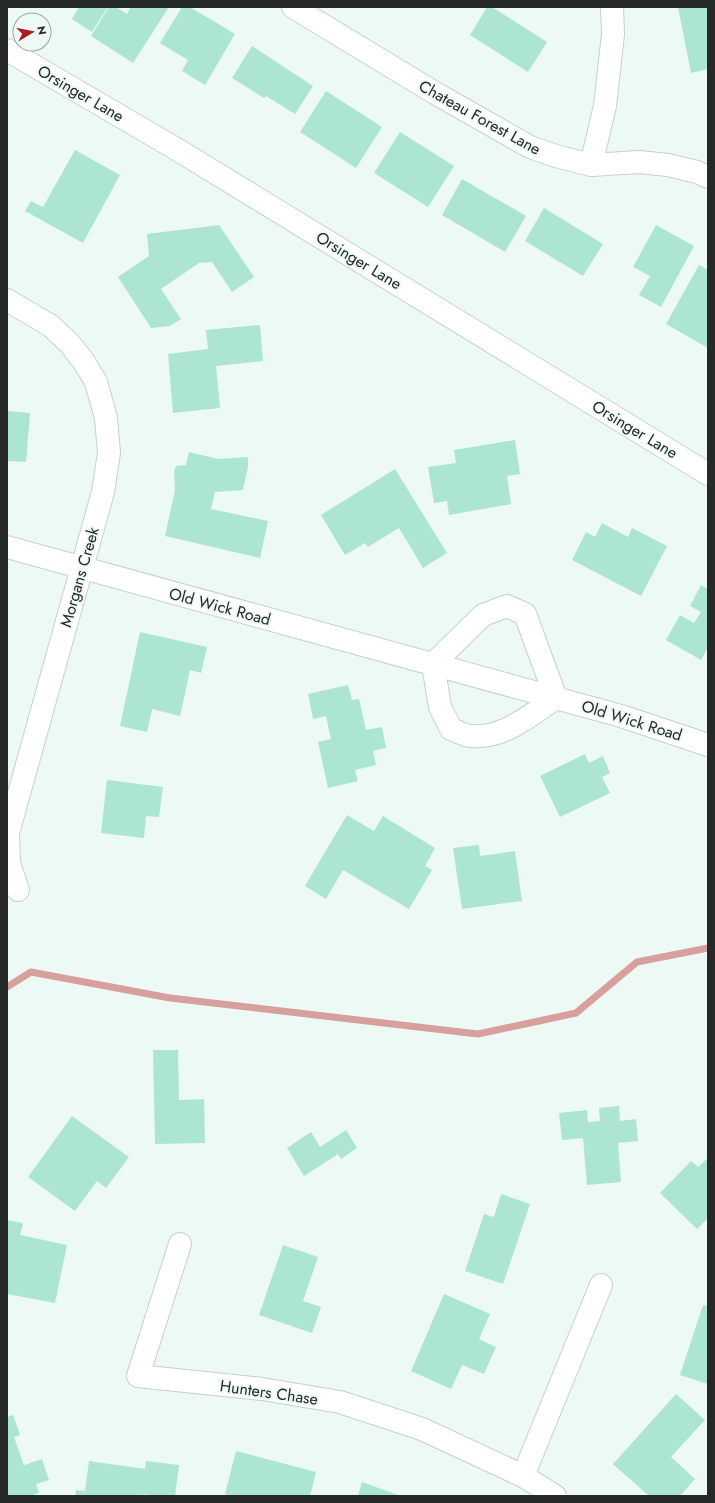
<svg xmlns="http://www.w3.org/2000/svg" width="715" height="1503" font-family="Jost,sans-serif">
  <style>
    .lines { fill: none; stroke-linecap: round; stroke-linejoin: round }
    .stream { stroke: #d7a09c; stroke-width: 7 }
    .building { fill: #ace6d1 }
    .minor-casing { stroke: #c6d1cd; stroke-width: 24 }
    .minor { stroke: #fff; stroke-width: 22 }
    .labels { text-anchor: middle; stroke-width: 3.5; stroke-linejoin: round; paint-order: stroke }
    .street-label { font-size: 16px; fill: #252927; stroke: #edf9f4 }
  </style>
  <rect width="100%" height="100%" fill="#edf9f4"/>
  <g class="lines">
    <path class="stream" d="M7,987L31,972L170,998L478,1034L576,1013L637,962L708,948"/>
  </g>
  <path class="building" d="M79,7H108L92,32L72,19Z
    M109,7H116L127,14L131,7H169L133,63L91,36Z
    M182,7H190L235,34L205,85L182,71L188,60L160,43Z
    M487,7H492L547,42L528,72L470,35Z
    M678,7H708V69L691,73Z
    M252,46L313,86L295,114L266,96L264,98L232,78Z
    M326,91L382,127L356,168L300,132Z
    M400,132L454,166L428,207L374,173Z
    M75,150L120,175L83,243L25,211L31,201L43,207Z
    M462,179L526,216L505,252L442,215Z
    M544,208L603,244L583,276L525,241Z
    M219,225L254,277L232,292L212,262L199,263L161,289L181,319L170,326L151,328L118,277L149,256L147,234Z
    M656,225L694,246L661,307L639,295L650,276L633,267Z
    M699,265L708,270V348L666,324Z
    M260,325L263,361L216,366L220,408L173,413L168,354L208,349L206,330Z
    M7,411L30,413L26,462L7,461Z
    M515,440L520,474L507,476L511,504L449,515L447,501L434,503L428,467L456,463L454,450Z
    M189,452L218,459L248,457V467L243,490L215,492L211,509L268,521L260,558L165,536L175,490L174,472L176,466L186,465Z
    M395,469L447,553L423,568L399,528L368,547L365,543L345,555L321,515Z
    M602,523L628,537L632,528L667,546L641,596L572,560L586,532L595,537Z
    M701,585L708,589V647L701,660L666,640L680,615L694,623L701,612L690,606Z
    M140,632L207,647L201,673L190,670L180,716L152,709L147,732L120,726Z
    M348,685L352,700L359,699L366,730L382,727L386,748L373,751L376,765L355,770L358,781L328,788L318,742L331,739L326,716L313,719L308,694Z
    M585,754L589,763L603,756L610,773L602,777L610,793L560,817L540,776Z
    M107,780L163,787L159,817L146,816L144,838L101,833Z
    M347,815L374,831L383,816L435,848L425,866L432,870L409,909L343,870L326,899L305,886Z
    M479,845L480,856L515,851L522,901L462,909L453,848Z
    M153,1050H178L179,1100L204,1099L205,1143L155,1144Z
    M619,1106L620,1121L636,1119L638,1141L618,1143L621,1182L587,1185L583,1138L562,1140L559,1113L587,1110L588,1122L600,1121L599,1108Z
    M72,1116L129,1157L106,1188L97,1181L75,1211L28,1177Z
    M346,1130L357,1148L341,1159L338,1154L304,1176L287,1148L311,1132L320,1147Z
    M708,1158V1218L697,1229L660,1193L691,1161L698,1167Z
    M501,1194L530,1204L503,1284L465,1271L484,1214L494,1217Z
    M7,1220L23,1223L20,1235L67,1245L55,1303L7,1294Z
    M283,1245L318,1257L303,1301L321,1307L312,1333L259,1315Z
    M444,1294L490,1314L479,1339L496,1347L484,1374L462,1365L451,1389L411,1371Z
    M703,1305L708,1306V1384L680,1375Z
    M676,1394L705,1420L671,1457L695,1479L680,1496H649L613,1464Z
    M13,1415L20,1435L14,1437L24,1465L42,1459L49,1480L36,1484L39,1493L30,1496H7V1417Z
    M236,1451L316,1472L310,1496H232L225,1494Z
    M89,1461L145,1469L146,1461L179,1465L175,1496H155L143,1494V1496H75L76,1490L85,1491Z
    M362,1482L401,1496H358Z"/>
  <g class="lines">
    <defs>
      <path id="minor" d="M293,7L435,93L530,147L556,156L591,165L639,162L668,165L697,172L708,177
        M7,50L178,150L708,474
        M591,165L605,106L613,34L612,7
        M7,300L51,326L70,344L84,362L96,382L106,418L109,453L103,492L8,833L9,863L18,890
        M7,547L621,716L708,745
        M507,606L525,614L556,698C530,715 504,739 471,736C465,736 457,731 451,729L440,707L433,664L483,615Z
        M180,1244L138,1376L262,1389L340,1402L422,1429L523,1476L555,1496
        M523,1476L601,1285"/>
    </defs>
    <use href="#minor" class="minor-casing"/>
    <use href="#minor" class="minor"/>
  </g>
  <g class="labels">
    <g class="street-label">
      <text transform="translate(81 93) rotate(30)" y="6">Orsinger Lane</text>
      <text transform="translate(480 117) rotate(29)" y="6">Chateau Forest Lane</text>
      <text transform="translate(359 260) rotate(31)" y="6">Orsinger Lane</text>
      <text transform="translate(635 429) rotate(31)" y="6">Orsinger Lane</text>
      <text transform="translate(79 577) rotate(-74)" y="6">Morgans Creek</text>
      <text transform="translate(220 606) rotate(15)" y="6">Old Wick Road</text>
      <text transform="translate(632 720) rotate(17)" y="6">Old Wick Road</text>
      <text transform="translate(269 1392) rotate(8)" y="6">Hunters Chase</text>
    </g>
  </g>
  <rect width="715" height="1503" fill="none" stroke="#252927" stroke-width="16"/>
  <g transform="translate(32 32) rotate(80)"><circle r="19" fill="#edf9f4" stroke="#9da6a2"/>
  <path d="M0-3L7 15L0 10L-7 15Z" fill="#ae1b28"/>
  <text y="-6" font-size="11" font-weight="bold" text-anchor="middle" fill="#252927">N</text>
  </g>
</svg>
